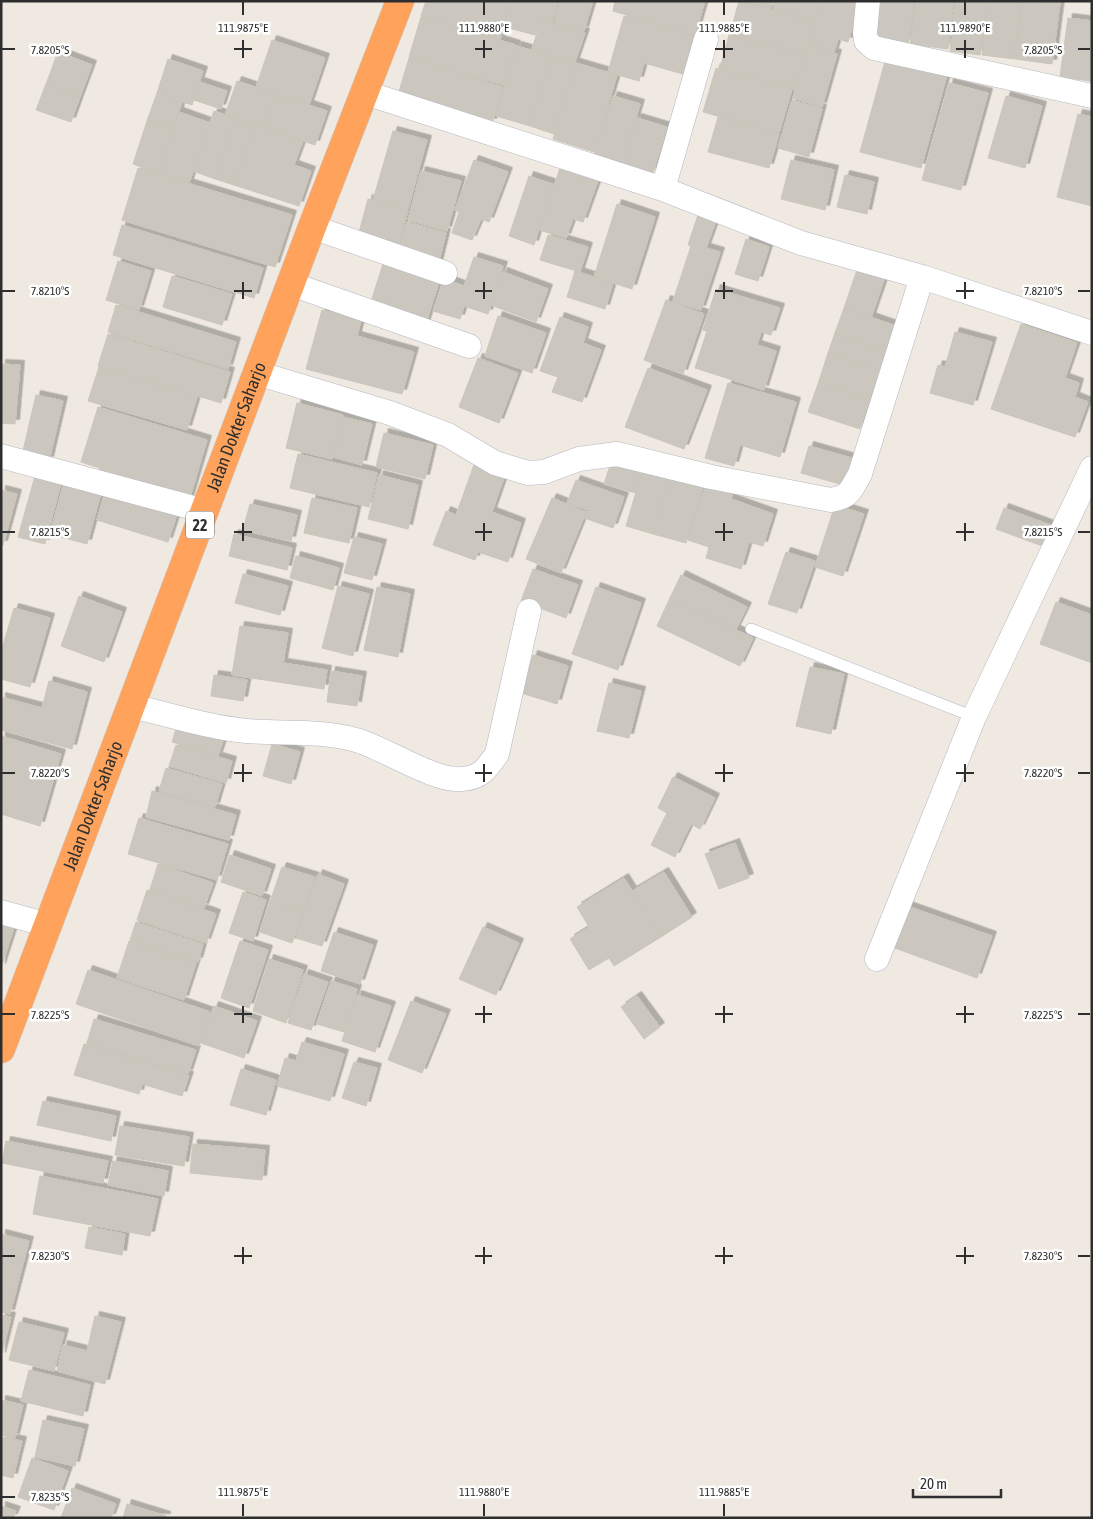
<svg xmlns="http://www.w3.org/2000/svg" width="1093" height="1519" font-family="'Asap Condensed',sans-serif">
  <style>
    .building { fill: #cbc7bf; stroke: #cbc5ba; filter: url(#shadow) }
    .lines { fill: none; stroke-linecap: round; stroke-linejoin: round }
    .lane-casing { stroke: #b4b7c1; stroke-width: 12 }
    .street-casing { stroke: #b4b7c1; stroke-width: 25 }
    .highway-casing { stroke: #c9c9c9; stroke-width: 29 }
    .lane { stroke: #fff; stroke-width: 11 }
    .street { stroke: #fff; stroke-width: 24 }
    .highway { stroke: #ffa35c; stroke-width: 28 }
    .ticks { fill: none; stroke: #2e2e2e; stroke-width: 2 }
    .labels { text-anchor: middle; stroke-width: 5; stroke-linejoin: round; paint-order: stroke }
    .shield { fill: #fff; stroke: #6d6d6d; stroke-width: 1 }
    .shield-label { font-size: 16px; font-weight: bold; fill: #2e2e2e }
    .street-label { font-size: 18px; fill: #2e2e2e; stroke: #fff }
    .ticks-label { font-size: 12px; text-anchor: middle; fill: #2e2e2e; stroke: #fff; stroke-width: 5; stroke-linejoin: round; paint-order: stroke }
  </style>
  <defs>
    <filter id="shadow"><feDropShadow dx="4.5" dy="-4.5" stdDeviation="0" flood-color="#0004"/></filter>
  </defs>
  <rect width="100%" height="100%" fill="#efe9e1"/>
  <path class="building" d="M426,1H511L500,40L421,16Z
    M512,1H558L552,22L540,19L535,35L505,27Z
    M560,1H593L584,31L554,23Z
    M615,1H705L695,35L613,11Z
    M739,1L814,22L805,55L730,34Z
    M746,1H773L771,8Z
    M776,1H820L815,21L773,9Z
    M821,1H860L848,42L838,39L834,52L809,44Z
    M878,1H914L908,44L872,40Z
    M916,1H954L948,49L910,44Z
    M956,1H987L980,55L950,51Z
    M988,1H1021L1014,59L982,55Z
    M1023,1L1060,3L1052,64L1015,59Z
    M624,16L693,36L683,74L644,63L639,81L608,72Z
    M421,17L516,45L504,85L409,57Z
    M1068,18L1092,21V81L1060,77Z
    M541,20L585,33L575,62L532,49Z
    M729,35L805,55L795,89L720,69Z
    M272,40L325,58L309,105L256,87Z
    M809,45L837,54L822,107L793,98Z
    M517,46L551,56L530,126L496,116Z
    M58,52L92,65L80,97L46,84Z
    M551,56L576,63L554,134L530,126Z
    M409,58L503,87L492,123L398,95Z
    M886,58L947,75L921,168L860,152Z
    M168,59L203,71L192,105L157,93Z
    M576,63L617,75L594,152L553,139Z
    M716,68L792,89L779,133L703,112Z
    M237,81L276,94L265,128L225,115Z
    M200,82L227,91L221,109L194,100Z
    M949,83L988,93L961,190L922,180Z
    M46,84L80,97L71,122L36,110Z
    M157,93L182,102L173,130L147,121Z
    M276,94L327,111L315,145L265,128Z
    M613,96L640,104L622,164L594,155Z
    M1006,96L1042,106L1025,168L988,158Z
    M792,100L822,109L809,157L778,148Z
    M214,111L235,118L215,179L193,171Z
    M179,112L210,123L189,183L158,173Z
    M1078,114L1092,117V206L1057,197Z
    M718,117L779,134L769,168L708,152Z
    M235,118L254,124L234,185L215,179Z
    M637,118L667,127L653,173L623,164Z
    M147,121L173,130L158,173L133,164Z
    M254,124L303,141L294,165L311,171L299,206L234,185Z
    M393,131L427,140L408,209L373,200Z
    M474,160L508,172L489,222L481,219L472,240L452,233L459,212L455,210Z
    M791,160L834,170L825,210L781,199Z
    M562,162L600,175L583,222L573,219L566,238L539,230Z
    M138,168L292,215L275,267L122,220Z
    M421,171L461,181L447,231L408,220Z
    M845,175L874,182L867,214L837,207Z
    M529,176L553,184L534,245L509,236Z
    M368,199L408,210L397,251L357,240Z
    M617,204L655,217L632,289L594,277Z
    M698,215L716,221L706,248L720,252L701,310L673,301L691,246L688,245Z
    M407,222L446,233L438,265L398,254Z
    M122,225L263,268L254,298L113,255Z
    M548,235L588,247L580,272L540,260Z
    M746,239L769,247L758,281L735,274Z
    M474,257L503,266L488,314L464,306L460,319L433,311L444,279L464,286Z
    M118,261L151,271L139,310L106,300Z
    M383,264L439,282L425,326L369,308Z
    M858,267L885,277L871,318L844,308Z
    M575,271L613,283L605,309L567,297Z
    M503,272L548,289L536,322L491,305Z
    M172,276L232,294L222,325L163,307Z
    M716,289L780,308L771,335L761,332L757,345L776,351L764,390L695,368L707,331L703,330Z
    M666,300L704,314L683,374L644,360Z
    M116,305L236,342L228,369L108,332Z
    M844,308L896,326L887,351L835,333Z
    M322,310L361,320L357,336L414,352L402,394L306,369Z
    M498,316L546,333L532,373L485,356Z
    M560,317L588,327L583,343L601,350L582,402L552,392L558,377L540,371Z
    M1021,324L1077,343L1065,378L1079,383L1075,397L1088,402L1075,437L991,409Z
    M955,332L992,342L973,405L930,393L938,365L945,367Z
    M835,333L887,351L880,371L828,353Z
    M108,334L230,372L221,403L98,366Z
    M828,353L880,371L870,399L819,381Z
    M478,358L518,373L499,423L459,407Z
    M1,364L20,365L15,424L1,423Z
    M99,367L197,397L187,430L88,401Z
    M648,368L707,390L684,449L625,427Z
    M819,381L870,399L860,429L808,412Z
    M728,383L796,402L780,457L740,445L734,466L705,458Z
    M36,395L63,401L49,461L22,455Z
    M297,403L343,415L332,459L286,448Z
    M98,407L207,440L188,504L97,476L100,468L81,462Z
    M343,417L372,424L362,465L333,457Z
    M384,433L433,445L425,479L376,467Z
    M809,446L855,459L847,486L801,473Z
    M298,454L377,473L369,507L290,488Z
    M613,456L644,465L636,493L604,484Z
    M475,462L506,472L492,512L521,523L508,562L478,552L475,560L433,545L446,511L456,515Z
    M644,465L671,473L653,534L626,526Z
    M671,473L704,483L686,543L653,534Z
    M379,475L418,485L408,529L368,519Z
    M35,476L61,483L45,544L18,537Z
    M576,480L624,497L613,528L584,518L588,510L567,503Z
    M707,481L734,489L731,499L773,514L763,546L749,542L741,569L706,558L709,547L688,540Z
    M64,483L101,493L87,544L50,534Z
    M1,490L17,494L3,545H1Z
    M105,493L177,514L168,542L97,520Z
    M312,498L357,508L349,543L304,533Z
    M552,498L586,512L561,573L526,559Z
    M250,504L297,515L291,541L243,530Z
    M835,505L864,514L843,576L815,567Z
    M1004,508L1053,526L1045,547L996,529Z
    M234,534L292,548L287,570L229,556Z
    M354,537L382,544L372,580L344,573Z
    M786,552L815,561L797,613L768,604Z
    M296,556L339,568L333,590L290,578Z
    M533,569L578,585L566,618L521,601Z
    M243,574L288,586L280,615L235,603Z
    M681,575L747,607L736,629L670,598Z
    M338,586L369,594L353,656L322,648Z
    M377,587L410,594L398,657L364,650Z
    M596,587L641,603L618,670L572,654Z
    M79,596L122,612L104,662L61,646Z
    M670,598L753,638L740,666L657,626Z
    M1056,602L1092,615V663L1040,644Z
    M14,608L50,618L30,687L1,679V652Z
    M240,626L288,633L283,663L327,670L324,689L232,675Z
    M533,655L568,666L557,704L521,693Z
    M810,667L844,674L831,734L796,726Z
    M331,671L362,676L357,706L327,702Z
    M214,675L247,680L243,701L211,696Z
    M49,681L87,692L72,749L1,730V697L42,708Z
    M609,683L641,691L629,738L597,731Z
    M179,719L226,732L218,756L172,742Z
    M1,736L61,754L40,826L1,814Z
    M272,744L300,752L291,784L263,776Z
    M176,745L232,761L226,783L169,766Z
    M166,768L222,784L215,807L159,791Z
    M673,777L715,798L700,829L691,824L675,857L651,845L667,813L658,808Z
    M152,791L236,815L229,840L146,817Z
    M139,818L228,844L217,880L128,854Z
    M735,843L749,878L719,889L705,854Z
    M230,855L271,869L262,896L221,882Z
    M158,864L213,883L204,908L150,890Z
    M282,867L315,877L303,913L270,902Z
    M664,872L692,917L661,937L632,891Z
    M318,874L344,884L322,946L296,938Z
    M624,878L661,937L614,966L609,958L589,970L570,939L589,927L577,907Z
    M147,890L216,914L206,943L137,920Z
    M243,892L266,900L253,941L229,933Z
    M270,902L303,913L292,943L260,932Z
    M907,906L992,936L977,978L892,947Z
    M1,913L17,918L1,968Z
    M136,922L203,944L198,962L130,940Z
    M483,927L519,943L496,995L459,979Z
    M334,932L373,945L360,984L321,971Z
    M129,941L196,963L184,1000L117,978Z
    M240,941L268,950L249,1008L221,998Z
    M269,959L303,970L286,1023L253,1011Z
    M88,970L210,1012L199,1046L76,1004Z
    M304,974L328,982L311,1030L288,1023Z
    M331,981L357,989L344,1032L317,1024Z
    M357,995L391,1006L375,1052L342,1041Z
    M637,996L660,1027L644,1039L621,1007Z
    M411,1001L446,1014L422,1073L388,1060Z
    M214,1006L257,1021L244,1058L201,1043Z
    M94,1019L196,1050L188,1074L87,1043Z
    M302,1042L344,1054L330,1101L277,1086L285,1058L296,1061Z
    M84,1044L189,1076L182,1096L142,1084L139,1094L74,1075Z
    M354,1062L377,1068L366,1106L342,1098Z
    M241,1069L276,1080L266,1115L230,1105Z
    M43,1101L116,1116L111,1141L37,1125Z
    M120,1126L189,1137L184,1166L115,1155Z
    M6,1141L108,1161L103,1183L2,1163Z
    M193,1144L265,1150L262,1180L190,1173Z
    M113,1161L168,1171L164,1196L108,1185Z
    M40,1176L158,1199L150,1236L33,1214Z
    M89,1227L125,1234L122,1255L85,1248Z
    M1,1234L29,1241L10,1314L1,1312Z
    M1,1315L11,1317L1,1357Z
    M95,1316L121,1322L105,1384L57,1371L63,1345L87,1351Z
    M19,1322L64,1333L54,1371L9,1360Z
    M29,1370L90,1385L83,1416L21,1401Z
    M1,1400L23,1405L15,1438L1,1435Z
    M43,1420L84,1429L75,1466L35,1457Z
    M1,1437L22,1441L13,1478L1,1475Z
    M32,1458L68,1471L54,1510L18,1497Z
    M72,1488L116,1504L111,1518H61Z
    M127,1504L166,1516V1518H123Z
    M1,1506L16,1511L13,1518H1Z"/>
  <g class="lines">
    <defs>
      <path id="lane" d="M751,629L974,717"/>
      <path id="street" d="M868,1L865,33L866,41L874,48L1092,96
        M366,93L663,189L801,243L922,277L1092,333
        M663,189L706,39
        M312,227L445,273
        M291,284L469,346
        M257,373L390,413L448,435L495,463L528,473L544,472L579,459L617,454L711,477L831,500C851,496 850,491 860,474L922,277
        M1,456L205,511
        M132,706C170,715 207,727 246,731C283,734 320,730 356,740C385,748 434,782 462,779C481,778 487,768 497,754L529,611
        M1,912L48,925
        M877,959L974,717L1092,468"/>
      <g id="highway">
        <path id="s1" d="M1,1049L312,227L400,1"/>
      </g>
    </defs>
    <use href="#lane" class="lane-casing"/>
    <use href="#street" class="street-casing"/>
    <use href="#highway" class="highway-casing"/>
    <use href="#lane" class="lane"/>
    <use href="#street" class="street"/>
    <use href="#highway" class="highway"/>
  </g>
  <path class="ticks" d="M243,2V15M484,2V15M724,2V15M965,2V15M243,40V58M484,40V58M724,40V58M965,40V58M2,49H15M234,49H252M475,49H492M715,49H733M956,49H974M1078,49H1090M243,282V299M484,282V299M724,282V299M965,282V299M2,291H15M234,291H252M475,291H492M715,291H733M956,291H974M1078,291H1090M243,523V541M484,523V541M724,523V541M965,523V541M2,532H15M234,532H252M475,532H492M715,532H733M956,532H974M1078,532H1090M243,764V782M484,764V782M724,764V782M965,764V782M2,773H15M234,773H252M475,773H492M715,773H733M956,773H974M1078,773H1090M243,1006V1023M484,1006V1023M724,1006V1023M965,1006V1023M2,1014H15M234,1014H252M475,1014H492M715,1014H733M956,1014H974M1078,1014H1090M243,1247V1264M484,1247V1264M724,1247V1264M965,1247V1264M2,1256H15M234,1256H252M475,1256H492M715,1256H733M956,1256H974M1078,1256H1090M2,1497H15M243,1504V1516M484,1504V1516M724,1504V1516"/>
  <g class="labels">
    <rect class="shield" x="186" y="511.5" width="28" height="27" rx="4"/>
    <g class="shield-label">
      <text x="200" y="531">22</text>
    </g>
    <g class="street-label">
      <text dy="6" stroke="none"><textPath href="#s1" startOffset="665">Jalan Dokter Saharjo</textPath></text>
      <text dy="6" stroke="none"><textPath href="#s1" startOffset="260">Jalan Dokter Saharjo</textPath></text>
    </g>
  </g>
  <g class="ticks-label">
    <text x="243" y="32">111.9875°E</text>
    <text x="484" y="32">111.9880°E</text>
    <text x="724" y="32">111.9885°E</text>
    <text x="965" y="32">111.9890°E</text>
    <text x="50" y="54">7.8205°S</text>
    <text x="1043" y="54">7.8205°S</text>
    <text x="50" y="295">7.8210°S</text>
    <text x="1043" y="295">7.8210°S</text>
    <text x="50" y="536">7.8215°S</text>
    <text x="1043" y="536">7.8215°S</text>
    <text x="50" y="777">7.8220°S</text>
    <text x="1043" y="777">7.8220°S</text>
    <text x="50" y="1019">7.8225°S</text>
    <text x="1043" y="1019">7.8225°S</text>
    <text x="50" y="1260">7.8230°S</text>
    <text x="1043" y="1260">7.8230°S</text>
    <text x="243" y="1496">111.9875°E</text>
    <text x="484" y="1496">111.9880°E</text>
    <text x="724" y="1496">111.9885°E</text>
    <text x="50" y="1501">7.8235°S</text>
  </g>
  <rect width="1093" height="1519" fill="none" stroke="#2e2e2e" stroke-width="5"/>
  <path d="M913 1489v8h88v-8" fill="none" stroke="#2e2e2e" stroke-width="2.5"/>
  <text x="920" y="1489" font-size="15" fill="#2e2e2e" stroke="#ffffff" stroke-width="4" paint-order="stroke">20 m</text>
</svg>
